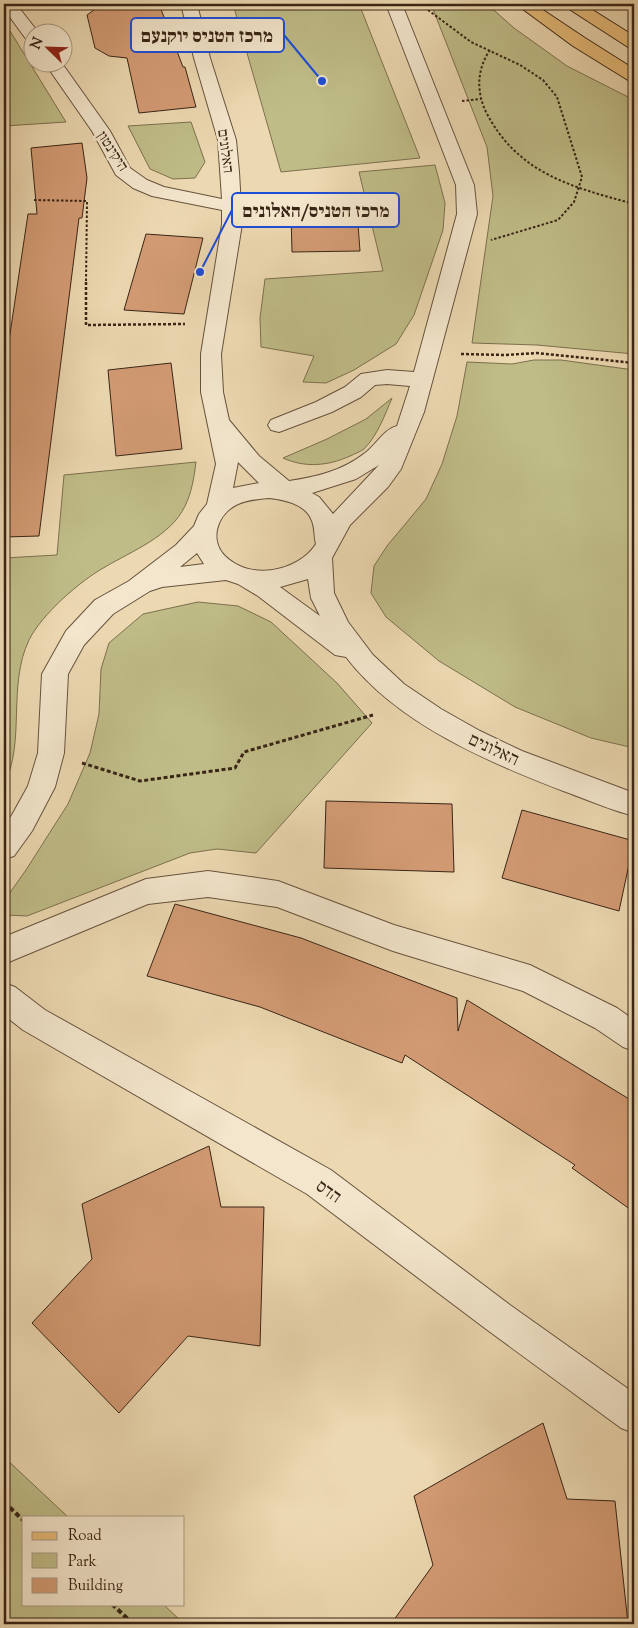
<svg xmlns="http://www.w3.org/2000/svg" width="638" height="1628" font-family="'Sorts Mill Goudy','Frank Ruhl Libre',serif">
  <style>
    .green { fill: #bfbc87; stroke: #7c704e }
    .building { fill: #d39b74; stroke: #392516 }
    .lines { fill: none; stroke-linecap: round; stroke-linejoin: round }
    .minor-casing { stroke: #66523d; stroke-width: 2 }
    .major-casing { stroke: #392516; stroke-width: 2 }
    .path-far3 { stroke: #392516; stroke-width: 2; stroke-dasharray: 2.5 2; stroke-linecap: butt }
    .path-far2 { stroke: #392516; stroke-width: 2.5; stroke-dasharray: 3 2; stroke-linecap: butt }
    .path-far1 { stroke: #392516; stroke-width: 3; stroke-dasharray: 4 2.5; stroke-linecap: butt }
    .path { stroke: #392516; stroke-width: 4; stroke-dasharray: 5 3; stroke-linecap: butt }
    .minor { fill: #f3e6cc; fill-rule: evenodd }
    .major { fill: #e6bc78; fill-rule: evenodd }
    .labels { text-anchor: middle; stroke-width: 5; stroke-linejoin: round; paint-order: stroke }
    .far-street-label { font-size: 15px; fill: #392516; stroke: #f3e6cc }
    .street-label { font-size: 18px; fill: #392516; stroke: #f3e6cc }
    .leader { fill: none; stroke: #1d4ed8; stroke-width: 2 }
    .callout-dot { fill: #1d4ed8; stroke: #f3e6cc; stroke-width: 2 }
    .callout { fill: #f3e6cc; stroke: #1d4ed8; stroke-width: 2 }
    .callout-label { font-size: 19px; text-anchor: middle; font-weight: bold; fill: #392516 }
  </style>
  <rect width="100%" height="100%" fill="#ecd8b1"/>
  <filter id="stains"><feTurbulence type="fractalNoise" baseFrequency=".004" numOctaves="4"/><feColorMatrix values="0 0 0 0 .2 0 0 0 0 .09 0 0 0 0 .02 0 0 0 .5 -.17"/></filter>
  <radialGradient id="worn" r=".72"><stop offset=".6" stop-color="#630" stop-opacity="0"/><stop offset="1" stop-color="#630" stop-opacity=".3"/></radialGradient>
  <path class="green" d="M233,4H359L420,158L281,172Z
    M431,4H487L514,28L567,66L634,100V354L537,345L472,343L493,196L487,147Z
    M10,31L66,122L4,126V43Z
    M191,122L205,162L195,178L173,179L150,169L128,126Z
    M435,165L445,203L443,230L414,315L396,344L354,370L326,383L303,382L314,356L261,347L260,318L265,279L383,271L359,172Z
    M534,360H561L634,370V748L591,738L515,707L439,661L386,617L371,593L374,566L387,546L426,499L442,464L457,416L467,362L512,364Z
    M392,398C385,415 377,436 364,449C360,452 354,454 350,456C328,466 305,468 283,458L327,439L366,419Z
    M196,462C194,477 192,492 185,506C171,536 132,551 105,567C80,581 42,614 29,640C7,686 26,741 4,785V558L57,555L64,475Z
    M198,602L238,606L271,622L337,683L372,723L256,853L217,849L190,853L27,916L6,915L4,901L26,870L68,804L90,753L99,714L101,669L109,643L143,614Z
    M4,1457L68,1517H24V1604H163L184,1624H13L4,1615Z"/>
  <path class="building" d="M107,4H159L183,67H185L196,107L139,113L127,58L109,56L95,48L87,15L98,7Z
    M82,143L87,178L82,218H79L39,536L4,537V374L28,214H37L31,148Z
    M356,197L360,251L292,252L291,214H298V199Z
    M146,234L203,238L184,314L124,310Z
    M171,363L182,449L116,456L108,370Z
    M326,801L452,804L454,872L324,868Z
    M522,810L634,841L619,911L502,878Z
    M175,904L301,938L457,998L458,1031L467,1000L634,1102V1212L572,1168L575,1165L405,1055L402,1063L260,1007L147,976Z
    M209,1146L221,1207H264L260,1346L188,1336L119,1413L32,1323L92,1259L82,1204Z
    M543,1423L567,1499L615,1501L628,1624H391L433,1565L414,1496Z"/>
  <g class="lines">
    <defs>
      <path id="minor" d="M4,4H16L38,32H32V41L26,39L4,9Z
        M181,4H197L210,58L236,140L239,172L242,224L221,354L223,392L229,420L259,456L289,481C316,477 342,471 365,453C376,445 384,429 397,426L410,386L387,384L375,385L361,397L332,412L279,432L271,430L268,425L271,420L316,402L345,387L361,374L387,370L414,372L457,214L456,185L386,4H402L474,185L477,214L424,412L401,469L388,487L350,525L332,558L334,593L348,622L373,655L404,684L441,709L480,731L522,751L634,793V816C611,810 588,800 566,792C490,763 397,724 346,657L335,655L258,596L238,584L226,580L162,587L150,591L113,614L84,645L68,674L64,753L55,787L32,831L14,856L4,859V826L12,815L28,786L38,753L42,674L66,631L95,600L129,581L176,545L194,526L199,514L207,504L216,464L201,392V354L222,224V210L152,196L133,188L116,175L92,131L44,62H61L110,131L130,168L147,180L164,187L222,199L218,140L194,58ZM238,462L259,483L233,488ZM379,465L333,514L319,497L312,493L356,479ZM269,498C285,500 306,504 312,521C315,528 314,537 316,544C298,572 250,581 225,556C209,540 217,515 236,505C247,500 257,499 269,498ZM197,553L204,564L180,567ZM308,579L311,598L320,616L280,587Z
        M208,871L278,881L394,925L530,965L617,1008L634,1020V1051L623,1047L595,1028L523,991L393,951L277,907L208,897L148,904L4,964V937L146,879Z
        M4,983L15,987L45,1010L331,1170L510,1305L634,1393V1433L621,1428L486,1329L307,1194L23,1030L4,1015Z"/>
      <path id="major" d="M516,4H534L585,38L634,69V81L628,80L573,46Z
        M564,4H583L634,36V48L628,47L566,7Z"/>
    </defs>
    <use href="#minor" class="minor-casing"/>
    <use href="#major" class="major-casing"/>
    <path class="path-far3" d="M428,10L471,42L520,65L543,80L557,97L582,177L574,202L558,220L491,240
      M490,50C477,69 476,91 486,112C518,174 572,187 634,204
      M462,101L481,99
      M34,200L87,201L86,283
      M634,212L631,221L634,228"/>
    <path class="path-far2" d="M86,282V325L185,324
      M461,354L505,355L537,353L634,363"/>
    <path class="path-far1" d="M82,763L140,781L235,768L244,752L373,715"/>
    <path class="path" d="M4,1502L24,1521
      M112,1604L133,1624"/>
    <use href="#minor" class="minor"/>
    <use href="#major" class="major"/>
  </g>
  <g class="labels">
    <g class="far-street-label">
      <text transform="translate(113 151) rotate(57)" y="5">היקינטון</text>
      <text transform="translate(226 151) rotate(82)" y="5">האלונים</text>
    </g>
    <g class="street-label">
      <text transform="translate(494 749) rotate(25)" y="6">האלונים</text>
      <text transform="translate(329 1191) rotate(35)" y="6">הדס</text>
    </g>
  </g>
  <path class="leader" d="M322 81L284 35M200 272L232 210"/>
  <g class="callout-dot">
    <circle cx="322" cy="81" r="5"/>
    <circle cx="200" cy="272" r="5"/>
  </g>
  <g class="callout">
    <rect x="131" y="18" width="153" height="34" rx="5"/>
    <rect x="232" y="193" width="167" height="34" rx="5"/>
  </g>
  <g class="callout-label">
    <text x="207" y="42">מרכז הטניס יוקנעם</text>
    <text x="316" y="217">מרכז הטניס/האלונים</text>
  </g>
  <rect width="638" height="1628" fill="none" stroke="#ecd8b1" stroke-width="20"/>
  <rect x="5" y="5" width="628" height="1618" fill="none" stroke="#392516" stroke-width="2.5"/>
  <rect x="10" y="10" width="618" height="1608" fill="none" stroke="#392516"/>
  <rect x="22" y="1516" width="162" height="90" fill="#f3e6cc" stroke="#a99983"/>
  <rect x="32" y="1532" width="25" height="8" fill="#e6bc78" stroke="#a99983"/>
  <text x="68" y="1540" font-size="15" fill="#392516">Road</text>
  <rect x="32" y="1553" width="25" height="15" fill="#bfbc87" stroke="#a99983"/>
  <text x="68" y="1566" font-size="15" fill="#392516">Park</text>
  <rect x="32" y="1578" width="25" height="15" fill="#d39b74" stroke="#a99983"/>
  <text x="68" y="1590" font-size="15" fill="#392516">Building</text>
  <g transform="translate(48 48) rotate(293)"><circle r="24" fill="#f3e6cc" stroke="#a99983"/>
  <path d="M0-4L9 19L0 12L-9 19Z" fill="#8f2418"/>
  <text y="-8" font-size="14" font-weight="bold" text-anchor="middle" fill="#392516">N</text>
  </g>
  <rect width="100%" height="100%" filter="url(#stains)"/>
  <rect width="100%" height="100%" fill="url(#worn)"/>
</svg>
